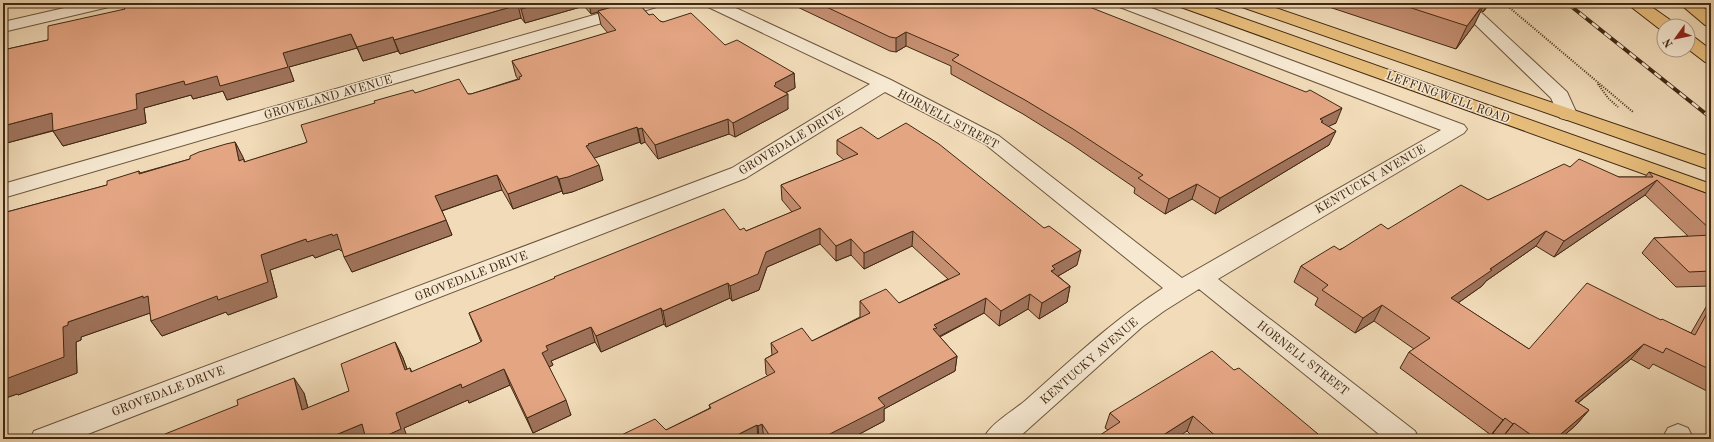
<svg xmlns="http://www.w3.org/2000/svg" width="1714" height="442" font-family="'Old Standard TT',serif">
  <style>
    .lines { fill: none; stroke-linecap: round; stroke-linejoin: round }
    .minor-casing { stroke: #6d563c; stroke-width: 2 }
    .major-casing { stroke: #412913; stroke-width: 2 }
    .path { stroke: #412913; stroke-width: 2; stroke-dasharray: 1 1.5; stroke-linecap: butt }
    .minor { fill: #f6e8d1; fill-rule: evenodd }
    .major { fill: #e8be7c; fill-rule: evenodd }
    .rail-casing { stroke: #412913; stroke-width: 4 }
    .rail { stroke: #f6e8d1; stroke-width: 2.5; stroke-dasharray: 8; stroke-linecap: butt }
    .wall { fill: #c48e71; stroke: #412913 }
    .shaded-wall { fill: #a0745c; stroke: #412913 }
    .building { fill: #e4a583; stroke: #412913 }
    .labels { text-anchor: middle; stroke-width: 3; stroke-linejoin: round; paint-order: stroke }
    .street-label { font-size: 12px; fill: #412913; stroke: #f6e8d1 }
  </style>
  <rect width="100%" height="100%" fill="#f1dbb8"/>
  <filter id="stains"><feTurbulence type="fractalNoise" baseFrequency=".005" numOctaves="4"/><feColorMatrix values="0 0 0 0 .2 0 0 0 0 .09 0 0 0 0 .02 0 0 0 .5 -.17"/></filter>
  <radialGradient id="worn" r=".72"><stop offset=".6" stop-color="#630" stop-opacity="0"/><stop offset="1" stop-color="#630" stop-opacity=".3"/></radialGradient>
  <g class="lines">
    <defs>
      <path id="minor" d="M86,3H115L113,6L3,32V22Z
        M636,3H662L660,6L3,198V184Z
        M704,3H725L891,80L999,136L1182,278L1441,130L1117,6L1115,3H1138L1464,125L1467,129L1464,133L1218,279L1415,431L1419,439H1385L1199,289L1164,311L1142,327L1017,439H983C991,423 1012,412 1026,400C1070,361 1113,320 1163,288L985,144L885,92L746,178L75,439H30L34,431L732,168L870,84L706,6Z
        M1453,3H1471L1567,92L1577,114L1574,118L1567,120L1560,118L1551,98Z
        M1678,424L1688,428L1692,436L1690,439H1662L1668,428Z"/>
      <path id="major" d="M1176,3H1200L1711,184V198L1178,6Z
        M1237,3H1261L1711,157V170L1239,6Z
        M1628,3H1646L1673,22L1675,26H1664V30H1661L1630,6Z
        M1679,3H1697L1711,13V26L1705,25Z
        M1688,36L1694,37L1711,50V63L1705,62L1688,49Z"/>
    </defs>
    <use href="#minor" class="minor-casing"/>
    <use href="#major" class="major-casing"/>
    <path class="path" d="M1504,3L1633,112
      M1598,84L1608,98L1618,107"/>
    <use href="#minor" class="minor"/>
    <use href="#major" class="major"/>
    <defs>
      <path id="rail" d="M1567,3L1711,118"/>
    </defs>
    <use href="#rail" class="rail-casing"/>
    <use href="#rail" class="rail"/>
  </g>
  <path class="wall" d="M140,3H638L649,15L660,21L725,45L794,73L795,88L785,93L788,109L735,137L729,134L658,159L645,142L641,144L640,142L594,158L603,180L572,192L563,194L562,191L513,209L502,190L498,191L442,211L452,235L352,272L342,250L341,251L339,249L315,258L313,255L270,270L277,297L228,315L226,312L162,336L151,321L150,313L81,337V340L76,342L77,373L18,395L17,394L3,399V213L107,185L139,171L140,173L190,159L235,142L245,162L305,143L415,93L471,94L518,79L516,76L512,61L608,33L601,25L598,12L591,14L584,6L525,23L521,18L400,54L398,51L363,61L357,48L289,67L294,81L227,100L223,91L193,99L191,95L144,108L146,123L63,146L53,131L3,144V50L48,40Z
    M789,3H1075L1336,123L1328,126L1329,145L1215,214L1192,199L1165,214L1134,193L1135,188L1071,144L1023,114L951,74V66L906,46L896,52L890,51Z
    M1317,3H1490L1483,12L1481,10L1474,25L1456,49Z
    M878,139L1077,265L1058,276L1070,286L1067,302L1039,319L1028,309L999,326L984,313L940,337L957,356L955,371L884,409V421L850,439H613L666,430L710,408L709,405L768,376L766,374L765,359L772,355L771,343L812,341L860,317V301L899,303L948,279L912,246L864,269L851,255L836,261L820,244L767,267L759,290L732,301L730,298L666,327L664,324L601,352L595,342L551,361L553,365L549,367L571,415L533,433L510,385L469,403L468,400L404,428L238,405L304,393L308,408L349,391L395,342L403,358L407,369L410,368L412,372L477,344L481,342L469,313L740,230L746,231L792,212L782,200L781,185L844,160L837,154V140Z
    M1570,167L1619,177H1645L1649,172L1711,195V286L1676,287L1642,253L1654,238L1688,236L1645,195L1554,257L1536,246L1486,281L1482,286L1458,303L1529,349L1660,320L1691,333L1706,307L1711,300V393L1653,364L1649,369L1631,359L1578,403L1589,410L1576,425L1560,439H1504L1502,438L1501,439L1493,433L1491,435L1400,368L1409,352L1414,349L1374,321L1355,333L1315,305L1318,298L1294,282L1301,266L1388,229L1488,200Z
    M1234,370L1324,439H1195L1187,431L1108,430L1105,428L1110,413Z"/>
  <path class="shaded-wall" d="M543,3H583L584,6L525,23L521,9Z
    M589,3H627L598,11V12L591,14Z
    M1485,3L1474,25L1456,49L1467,26Z
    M1488,3H1490L1483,12Z
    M518,5L521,18L400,54L394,40Z
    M906,32V46L896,52V38Z
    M351,34L357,48L289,67L294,81L227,100L223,91L193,99L191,95L144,108L146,123L63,146L53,131L136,94Z
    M393,37L398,51L363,61L357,47Z
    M794,73L795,88L777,97L774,86L775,83Z
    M788,94V109L735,137L733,123Z
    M1342,108L1336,123L1319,131L1320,119Z
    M52,113L62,128L3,144V126Z
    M728,119L729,134L658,159L655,145Z
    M637,127L640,142L592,159L586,146L588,144Z
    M642,128L645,142L641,144L638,129Z
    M1336,131L1329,145L1215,214L1220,198Z
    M235,142L243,157L247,176L239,161Z
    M599,165L603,180L572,192L563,194L559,179Z
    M497,175L502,190L498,191L441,211L435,196L493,176Z
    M557,176L562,191L513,209L508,194Z
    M1657,180L1645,195L1554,257L1564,241Z
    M1197,184L1192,199L1165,214L1169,199Z
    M446,220L452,235L352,272L344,257Z
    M820,228V244L767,267L759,290L732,301L730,286L766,252Z
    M913,231L912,246L864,269V253Z
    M1546,231L1536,246L1486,281L1482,286L1442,314L1451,298L1490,269Z
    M332,234H337L344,250L341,251L339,249L315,258L313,255L270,270L277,297L228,315L226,312L162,336L151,321L261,255L306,239Z
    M851,239V255L836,261V246Z
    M1081,250L1077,265L1053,279L1052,284V266Z
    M728,283L730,298L666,327L663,311Z
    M1070,286L1067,302L1039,319L1042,303Z
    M1030,294L1028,309L999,326L1001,311Z
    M143,296H148L153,312L81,337V340L76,342L77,373L18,395L17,394L3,399V378L68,322Z
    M986,298L984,313L936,338L933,329L934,325Z
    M1382,305L1374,321L1355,333L1363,318Z
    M661,308L664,324L601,352L596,336Z
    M591,327L595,342L551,361L553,365L547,368L542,353L546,346Z
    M395,342L403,358L413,385L405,370Z
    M1644,344L1631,359L1562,416L1575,401Z
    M957,356L955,371L884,409V421L850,439H820L878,398Z
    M504,369L510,385L469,403L468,400L404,428L408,439H379L396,413L461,384Z
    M294,378L304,393L312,425L302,410Z
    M566,400L571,415L533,433L527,418Z
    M1589,410L1576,425L1560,439H1555Z
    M1193,416L1187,431L1175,439H1157Z
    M1505,418L1493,433L1491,435L1503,420Z
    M1514,423L1502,438L1501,439L1513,424Z
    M362,424L370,439H326Z
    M762,424L764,439H759L758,426Z
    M757,425L758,439H729Z"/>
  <path class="building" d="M140,3H543L521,9L518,5L394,40L393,37L357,47L351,34L283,53L288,67L220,86L217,76L185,85L184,81L136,94L137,109L53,131L52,113L3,126V50L48,40V26L125,9L124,7Z
    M626,3H638L649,15L653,14L660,21L663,22L691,13L725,45L737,40L794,73L775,83L776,84L774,86L788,94L733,123L728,119L655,145L642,128L638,129L637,127L588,144L589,145L586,146L599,165L568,177L559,179L557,176L508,194L497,175L493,176L435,196L446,220L344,257L337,234L333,236L332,234L307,242L306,239L261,255L268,282L218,300L217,296L151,321L148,296L143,298V296L68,322V325L63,327L64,357L3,380V213L107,185V181L139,171V174L190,159V156L199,152L226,144L235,142L239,161L244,159V162L305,143L307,142L301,125L375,103L374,101L413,90L415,93L459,79L468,94H471L520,79L519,77L522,76L512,61L616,30L598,11Z
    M818,3H1075L1087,6L1306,92L1310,90L1342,108L1320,119L1323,121L1321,122L1336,131L1220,198L1197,184L1169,199L1138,178L1143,175L1073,129L1025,100L952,60L959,55L906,32L896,38L890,37Z
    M1396,3H1484L1467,26Z
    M906,123L939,144L1044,228L1049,226L1081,250L1052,266L1055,269L1051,271L1070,286L1042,303L1030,294L1001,311L986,298L934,325L937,328L933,329L957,356L878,398L885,406L820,439H772L762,424L758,426L757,425L729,439H613L655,419L666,430L711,408L709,405L775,372L765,359L778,352L771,343L802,328L812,341L870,313L860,301L886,289L899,303L960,274L913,231L864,253L851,239L836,246L820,228L766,252L758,274L730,286L728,283L663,311L661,308L596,336L591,327L546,346L548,350L542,353L566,400L527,418L504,369L462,388L461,384L396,413L401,429L379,439H366L362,424L326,439H165V434L238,405L237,400L294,378L302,410L349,391L341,364L395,342L405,370L410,368L411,372L477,344L482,341L469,313L555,278L554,277L724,209L740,230L744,228L746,231L801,208L781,185L858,154L837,140L861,127L878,139Z
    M1579,159L1619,177H1653L1649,172L1711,195V230L1657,180L1564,241L1546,231L1490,269L1492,270L1451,298L1529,349L1587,283L1661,320L1662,319L1695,335L1711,306V370L1666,348L1663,353L1644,344L1575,401L1589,410L1555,439H1537L1514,423L1513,424L1505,418L1503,420L1409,352L1430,338L1382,305L1363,318L1322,290L1328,285L1301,266L1334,246L1340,250L1381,224L1388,229L1461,185L1488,200L1564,164L1570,167Z
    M1711,235V271L1689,272L1654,238Z
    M1212,351L1234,370L1239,368L1324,439H1219L1193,416L1157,439H1094L1120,422L1110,413Z
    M513,435L514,439H504Z"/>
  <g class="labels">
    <g class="street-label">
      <text transform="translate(328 97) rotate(-16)" y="4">GROVELAND AVENUE</text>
      <text transform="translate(1448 97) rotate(20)" y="4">LEFFINGWELL ROAD</text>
      <text transform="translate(948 119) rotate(28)" y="4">HORNELL STREET</text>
      <text transform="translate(791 141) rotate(-31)" y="4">GROVEDALE DRIVE</text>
      <text transform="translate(1370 179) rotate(-30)" y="4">KENTUCKY AVENUE</text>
      <text transform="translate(471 276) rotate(-21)" y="4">GROVEDALE DRIVE</text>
      <text transform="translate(1303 358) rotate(38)" y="4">HORNELL STREET</text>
      <text transform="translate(1089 361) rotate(-41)" y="4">KENTUCKY AVENUE</text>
      <text transform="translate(168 391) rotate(-21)" y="4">GROVEDALE DRIVE</text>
    </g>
  </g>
  <rect width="1714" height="442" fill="none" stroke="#f1dbb8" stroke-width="16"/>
  <rect x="4" y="4" width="1706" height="434" fill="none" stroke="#412913" stroke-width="2"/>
  <rect x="8" y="8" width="1698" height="426" fill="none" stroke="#412913"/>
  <g transform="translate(1676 38) rotate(237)"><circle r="19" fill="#f6e8d1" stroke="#ae9c85"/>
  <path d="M0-3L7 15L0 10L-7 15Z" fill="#8f2418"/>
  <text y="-6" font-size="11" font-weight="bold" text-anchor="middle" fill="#412913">N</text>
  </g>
  <rect width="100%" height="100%" filter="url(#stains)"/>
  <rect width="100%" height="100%" fill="url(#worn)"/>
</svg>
